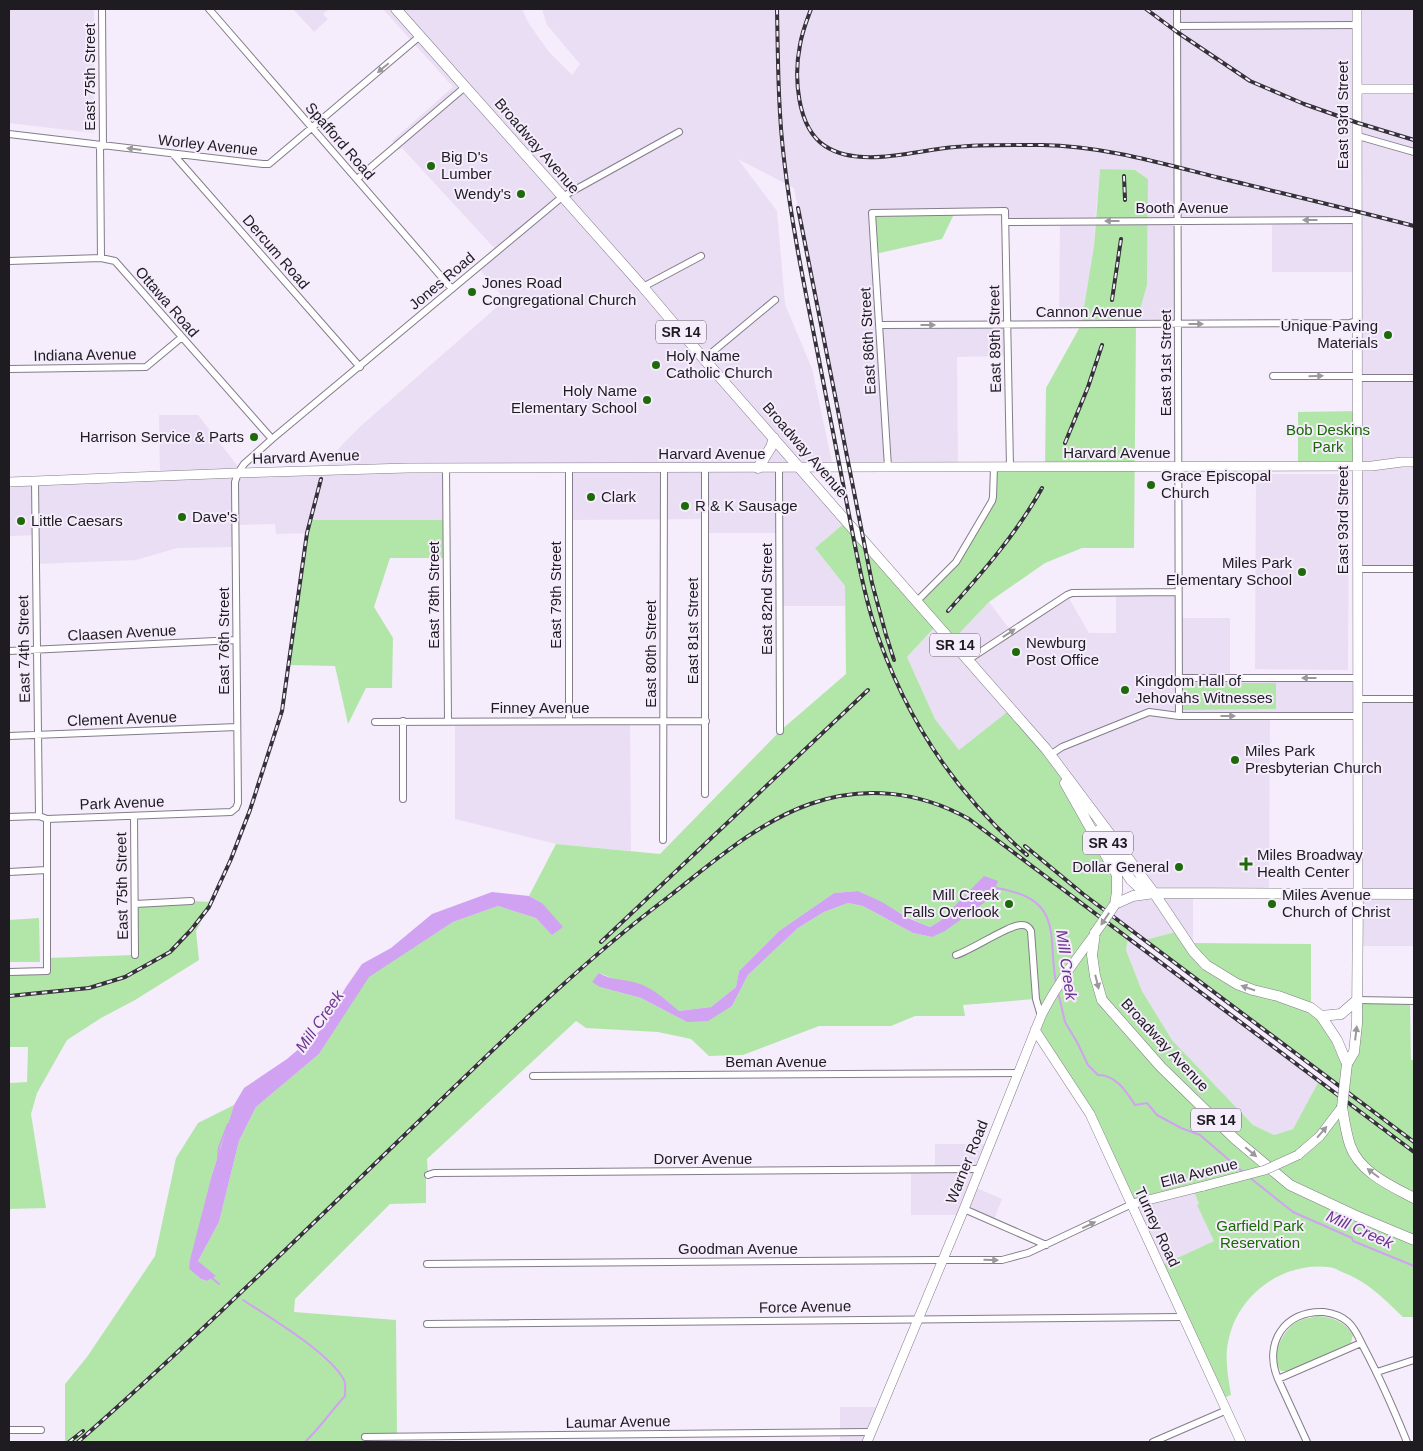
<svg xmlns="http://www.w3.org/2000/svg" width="1423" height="1451" font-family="Arial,sans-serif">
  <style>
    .built { fill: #eadef4 }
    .green { fill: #b2e6a8; fill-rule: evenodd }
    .water { fill: #d0a2f1 }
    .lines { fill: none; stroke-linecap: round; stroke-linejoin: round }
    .stream { stroke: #d0a2f1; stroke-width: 2 }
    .street-casing { stroke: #847c8a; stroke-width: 8 }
    .secondary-casing { stroke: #847c8a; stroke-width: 10 }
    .primary-casing { stroke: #847c8a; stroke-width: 11 }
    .street { stroke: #fff; stroke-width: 6 }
    .secondary { stroke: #fff; stroke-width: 9 }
    .primary { stroke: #fff; stroke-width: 10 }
    .rail-casing { stroke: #343138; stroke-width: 4 }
    .rail { stroke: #f5ecfc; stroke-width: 2; stroke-dasharray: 5.5; stroke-linecap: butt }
    .secondary-bridge-casing { stroke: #847c8a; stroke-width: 10; stroke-linecap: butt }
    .primary-bridge-casing { stroke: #847c8a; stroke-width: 11; stroke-linecap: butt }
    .secondary-bridge { stroke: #fff; stroke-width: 9 }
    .primary-bridge { stroke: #fff; stroke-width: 10 }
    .oneway { fill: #9a989b }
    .poi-dot { fill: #1e6a0a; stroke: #f5ecfc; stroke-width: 2 }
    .labels { text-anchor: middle; stroke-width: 4; stroke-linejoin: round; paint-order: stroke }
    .shield { fill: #f5ecfc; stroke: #5e5a63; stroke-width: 1 }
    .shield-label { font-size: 14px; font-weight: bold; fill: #1e1b21 }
    .street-label { font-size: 15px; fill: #1e1b21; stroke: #f5ecfc }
    .poi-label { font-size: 15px; fill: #1e1b21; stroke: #f5ecfc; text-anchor: start }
    .park-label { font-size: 15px; fill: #176a00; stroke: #f5ecfc }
    .water-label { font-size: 16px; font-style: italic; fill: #6d348f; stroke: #f5ecfc }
  </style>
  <rect width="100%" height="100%" fill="#f5ecfc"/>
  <path class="built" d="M9,9H94V133L9,123Z
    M293,9H329L323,14L328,19L314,32Z
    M383,9H522L529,24L549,52L572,75L580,64L547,25L542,9H1414V569H1358V272H1272V221H1178L1179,324H1136L1147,285L1148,179L1135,170H1100L1095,221L1094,246L1081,325H1059L1060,221L1005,222V212L872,213L879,325H1008V356L957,357L958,467H847L794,188L738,159L777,211L785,304L812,369L833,467L801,468L847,521L815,548L845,586V606H779V533H705V519L569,520V469L446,468V520H310L307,533L276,534L275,524L236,525L235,547L177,548L136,560L35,564V535L9,536V482L160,476L159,415H198L240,469L324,470L323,476L332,457L342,445L362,425L505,300L478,267L497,251L402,148L399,150L392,141L453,87Z
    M1256,474H1349L1348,670L1255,669Z
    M1116,592H1178V618H1230V678H1358V699H1414V946H1356L1358,716H1270L1269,894L1193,893V951L1179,931L1145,940L1109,913L1115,904L1154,893L1011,709L959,750L935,719L907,657L938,625L952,641L989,602L1011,631L1067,595L1089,633H1116Z
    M455,721H630L631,851L556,844L455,819Z
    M1128,938L1343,1099L1319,1081L1293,1129L1274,1135L1253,1125L1172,1040L1142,991L1126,950Z
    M935,1144H989L972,1186L1002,1199L993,1222L964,1209L962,1215H911V1170L935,1169Z
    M1193,1189L1214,1241L1160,1266L1132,1204Z
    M840,1407H882L867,1442H840Z"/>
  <path class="green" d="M1100,169L1135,170L1148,179L1147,285L1136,324L1134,548H1082L1045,563L989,602L952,641L937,625L907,657L935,719L959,750L1011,709L1046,749L1117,875L1109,913L1134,931L1128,938L1126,950L1142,991L1172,1040L1253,1125L1274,1135L1293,1129L1319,1081L1343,1099L1345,1090L1145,940L1179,931L1193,943L1311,944V1008L1347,1063L1357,1000L1410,1001L1411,1060H1414V1317H1403C1383,1298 1368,1282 1342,1272C1338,1270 1333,1267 1328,1267C1283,1262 1239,1294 1229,1338C1224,1357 1228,1376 1231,1395L1221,1399L1160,1266L1214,1241L1197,1205L1199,1204L1193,1189L1132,1204L1090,1114L1035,1030L1041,1015L1035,999L963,1005L965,1016H915L891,1026H819L743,1055L709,1056L691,1039L658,1032L586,1028L576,1021L427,1159L428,1175L426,1178V1203L390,1204L295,1299L294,1312L396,1320L397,1437H365L362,1442H65V1384L87,1357L155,1256L176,1158L198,1123L234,1105L211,1178L189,1269L201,1279L207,1281L215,1276L198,1261L219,1222L239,1141L256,1107L319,1054L368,977L453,922L498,906L536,918L553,935L542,903L529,896L556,844L660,854L780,731L846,674L845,586L815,548L847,521L917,601L956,562L992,501L994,467H1045L1046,388L1081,325L1094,246ZM858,891C882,902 905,917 930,927L940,921L950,911L932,937L913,933L863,906L848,903L824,912L798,928L748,975L732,1006L687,1022L641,998L600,987L599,973L663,998L679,1011L711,1007L736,987L739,971L779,931L834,893Z
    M955,212L942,239L875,254L872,213Z
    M1358,411V466H1298V412Z
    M310,520H446L447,558H390L374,607L393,638L392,688H366L348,724L335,666L288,665L307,533Z
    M1182,683H1276V709L1182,710Z
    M191,901L211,902L196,931L199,960L135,1000L101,1018L67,1040L37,1093L31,1114L46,1208L9,1209V1083L27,1082L28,1047H9V972L47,971V958L135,955V904Z
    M39,918L40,962H9V920Z
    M1317,1316C1332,1317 1346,1322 1353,1335L1351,1343L1289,1371H1281C1269,1358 1282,1332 1295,1323C1302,1319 1309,1318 1317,1316Z"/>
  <path class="water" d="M984,876L998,881L992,897L945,931L932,937L913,933L863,906L848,903L824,912L798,928L748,975L732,1006L708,1021L687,1022L641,998L600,987L592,982L599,973C610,980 624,979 637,983C652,987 667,1001 679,1011L711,1007L736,987L739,971L779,931L834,893L858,891L882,902L908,918L930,927L940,921Z
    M492,892L529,896L542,903L563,927L552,935L536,918L498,906L453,922L369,977L319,1054L256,1107L239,1141L219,1222L198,1261L216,1276L207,1281L201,1279L189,1269L190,1260L211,1178L234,1105L244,1088L287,1059L322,1029L346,987L362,964L391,948L432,914Z"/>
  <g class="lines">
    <path class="stream" d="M994,888C1002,888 1009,891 1017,893C1062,907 1048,945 1056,982
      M1058,992L1065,1022L1077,1042L1088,1065L1098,1075C1116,1075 1126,1091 1135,1105L1147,1103L1157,1115L1181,1128L1200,1135L1243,1172
      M218,1160L219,1147L228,1124
      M1249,1177L1293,1212L1352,1238L1353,1241L1414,1266
      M212,1278L219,1284
      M243,1300C269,1317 330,1353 344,1380C346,1384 345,1391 345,1396C331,1411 320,1428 305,1442"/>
    <defs>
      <path id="street" d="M102,9L103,146
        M209,9L452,289
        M1177,9L1179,716
        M1177,26L1357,25
        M9,134L263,164H269L420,36
        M1358,136L1414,152
        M100,145L101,258
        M173,154L360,367
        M357,179L465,87
        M1005,222L1358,220
        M9,261L101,258L115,261L272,439
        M643,287L701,256
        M879,325L1350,323L1358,321
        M704,359L775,300
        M9,369L146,367L182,337
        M1273,376H1358
        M1358,378H1414
        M888,467L872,213L1005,211L1010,467
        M446,468L448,721
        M569,468V721
        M705,468V794
        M779,468L780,731
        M35,481L39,816
        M1358,569H1414
        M917,601L956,562L992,501L993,497L994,467
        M9,651L236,640
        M968,660L1067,595L1072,593L1178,592
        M1179,678H1358
        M1358,699H1414
        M403,721V799
        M375,722L706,721
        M9,736L237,727
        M1050,755L1062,747L1149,712L1179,716H1358
        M134,816L135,955
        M9,817L39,816L47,819L231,812L236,808L238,803L235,482L238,473L244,464L272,439L562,197L679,132
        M663,840L664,468
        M9,872L46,870
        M135,904L191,901
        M956,955C972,950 1010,924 1022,925C1027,925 1029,927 1031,931L1036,999L1041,1016
        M9,972L47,971V819
        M1357,1000L1414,1001
        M533,1076L1019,1073
        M428,1175L434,1173L979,1169
        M964,1209L1046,1245
        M427,1264L935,1260H1002L1028,1253L1132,1204
        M427,1324L1183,1317
        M1377,1372L1414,1360
        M1278,1379L1361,1343
        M9,1430H41
        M365,1437L871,1432
        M1153,1442L1227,1410
        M1307,1442L1278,1379C1263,1344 1284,1310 1324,1312C1332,1313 1341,1316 1348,1322C1356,1329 1359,1339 1364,1348C1380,1378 1394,1410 1407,1442"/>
      <path id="secondary" d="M1357,9L1358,894
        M1358,89H1414
        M9,482L238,473L408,468L1372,466L1402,462H1414
        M1035,1030L1090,1114L1241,1442
        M1298,1155L1320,1136L1342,1107
        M1132,1204L1204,1186
        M867,1442L964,1209L1041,1016C1056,986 1075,960 1095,934"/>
      <path id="primary" d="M396,9L643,287L704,359L1046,749L1154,893L1193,951L1206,965L1237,984L1253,990L1278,996L1311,1008L1321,1016L1337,1040L1347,1064
        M758,468L771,447L774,438
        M1065,783L1117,875V892L1115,904
        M1099,830L1131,880L1142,890L1151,892
        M1115,904L1133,896L1154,893L1414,894
        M1095,933L1092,955L1095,976L1102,1000L1161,1067L1235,1139L1290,1185L1354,1215L1414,1240
        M1321,1016L1341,1014L1357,1000
        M1347,1064L1354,1052L1357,1024L1358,894
        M1342,1107C1344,1119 1346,1133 1350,1145C1359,1172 1391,1186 1414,1198"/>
    </defs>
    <use href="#street" class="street-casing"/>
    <use href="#secondary" class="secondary-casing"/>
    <use href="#primary" class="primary-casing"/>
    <use href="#street" class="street"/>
    <use href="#secondary" class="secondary"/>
    <use href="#primary" class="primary"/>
    <defs>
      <path id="rail" d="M777,9C778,59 778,109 784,159C793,238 811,317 826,396C834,439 843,482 851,525C857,557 863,588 872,618C901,711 953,792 1027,855
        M811,9C807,20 802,32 800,45C794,75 796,127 825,146C860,169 916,150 955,147C983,144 1013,145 1042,145C1103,146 1160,163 1220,178C1285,194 1349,209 1414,226
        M1146,9L1177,32L1250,81L1304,104L1358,123L1414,140
        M1124,176L1125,200
        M798,208L872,583L886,635L894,660
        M1112,300L1121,239
        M1065,443L1088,387L1102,345
        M948,611C982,573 1017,533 1042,488
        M1025,846L1083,894L1414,1142
        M601,942L868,690
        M9,996L89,988L125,977L170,952L191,930L209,907L231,859L250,810L282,711L307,533L321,479
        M69,1442L83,1431
        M78,1442C194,1340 305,1231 416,1124C497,1046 577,966 667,898C711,864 756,823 810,804C864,785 919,791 969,819L1414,1152"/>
    </defs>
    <use href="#rail" class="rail-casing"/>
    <use href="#rail" class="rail"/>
    <defs>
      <path id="secondary-bridge" d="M1204,1186L1265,1170L1298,1155"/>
      <path id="primary-bridge" d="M1095,933L1115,904
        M1342,1107L1347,1064"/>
    </defs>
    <use href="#secondary-bridge" class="secondary-bridge-casing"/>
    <use href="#primary-bridge" class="primary-bridge-casing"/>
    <use href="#secondary-bridge" class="secondary-bridge"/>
    <use href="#primary-bridge" class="primary-bridge"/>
  </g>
  <defs><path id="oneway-solid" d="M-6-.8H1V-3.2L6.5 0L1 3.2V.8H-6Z" transform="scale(1.25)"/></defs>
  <g class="oneway">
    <use href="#oneway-solid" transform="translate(383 68) rotate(140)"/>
    <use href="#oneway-solid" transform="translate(134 149) rotate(-173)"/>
    <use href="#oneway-solid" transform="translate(1310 220) rotate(180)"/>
    <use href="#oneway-solid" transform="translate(1112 221) rotate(180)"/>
    <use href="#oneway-solid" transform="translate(1196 324)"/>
    <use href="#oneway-solid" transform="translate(928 325)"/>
    <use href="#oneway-solid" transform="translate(1316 376) rotate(-1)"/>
    <use href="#oneway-solid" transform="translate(1009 633) rotate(-33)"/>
    <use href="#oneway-solid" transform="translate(1309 678) rotate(180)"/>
    <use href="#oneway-solid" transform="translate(1228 716)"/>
    <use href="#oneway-solid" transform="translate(1105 919) rotate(124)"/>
    <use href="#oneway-solid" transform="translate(1097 982) rotate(76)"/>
    <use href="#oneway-solid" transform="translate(1248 988) rotate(-161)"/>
    <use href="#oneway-solid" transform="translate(1356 1033) rotate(-83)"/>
    <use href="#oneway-solid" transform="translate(1322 1132) rotate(-49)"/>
    <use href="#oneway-solid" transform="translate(1251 1152) rotate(40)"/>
    <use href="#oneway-solid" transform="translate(1373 1173) rotate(-143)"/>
    <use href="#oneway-solid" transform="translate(1089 1225) rotate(-25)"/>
    <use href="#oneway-solid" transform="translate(991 1260) rotate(1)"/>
  </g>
  <g class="poi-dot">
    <circle cx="431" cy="166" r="5"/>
    <circle cx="521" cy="194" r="5"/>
    <circle cx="472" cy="292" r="5"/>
    <circle cx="1388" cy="335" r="5"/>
    <circle cx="656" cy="365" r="5"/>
    <circle cx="647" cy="400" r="5"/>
    <circle cx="254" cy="437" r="5"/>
    <circle cx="1151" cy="485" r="5"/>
    <circle cx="591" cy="497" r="5"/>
    <circle cx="685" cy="506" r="5"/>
    <circle cx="182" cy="517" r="5"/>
    <circle cx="21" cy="521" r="5"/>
    <circle cx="1302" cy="572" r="5"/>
    <circle cx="1016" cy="652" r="5"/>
    <circle cx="1125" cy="690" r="5"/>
    <circle cx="1235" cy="760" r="5"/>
    <path d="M1243.5 856.5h5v5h5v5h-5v5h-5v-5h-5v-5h5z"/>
    <circle cx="1179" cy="867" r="5"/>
    <circle cx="1009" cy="904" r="5"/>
    <circle cx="1272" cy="904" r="5"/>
  </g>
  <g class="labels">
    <g class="shield">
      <rect x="656" y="320.5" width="50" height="23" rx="4"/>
      <rect x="930" y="633.5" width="50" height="23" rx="4"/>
      <rect x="1083" y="831.5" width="50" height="23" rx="4"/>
      <rect x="1191" y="1108.5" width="50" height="23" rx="4"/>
    </g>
    <g class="shield-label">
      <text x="681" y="337">SR 14</text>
      <text x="955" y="650">SR 14</text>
      <text x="1108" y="848">SR 43</text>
      <text x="1216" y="1125">SR 14</text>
    </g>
    <g class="street-label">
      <text transform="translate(90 77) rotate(-90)" y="5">East 75th Street</text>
      <text transform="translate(1343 115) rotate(-90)" y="5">East 93rd Street</text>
      <text transform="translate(340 141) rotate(49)" y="5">Spafford Road</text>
      <text transform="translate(208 145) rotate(6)" y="5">Worley Avenue</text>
      <text transform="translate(537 146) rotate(49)" y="5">Broadway Avenue</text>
      <text x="1182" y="213">Booth Avenue</text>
      <text transform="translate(276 252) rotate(49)" y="5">Dercum Road</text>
      <text transform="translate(442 281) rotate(-40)" y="5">Jones Road</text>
      <text transform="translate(167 302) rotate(49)" y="5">Ottawa Road</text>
      <text x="1089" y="317">Cannon Avenue</text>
      <text transform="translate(995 339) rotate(-91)" y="5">East 89th Street</text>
      <text transform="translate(868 341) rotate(-93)" y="5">East 86th Street</text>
      <text transform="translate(85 355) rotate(-1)" y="5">Indiana Avenue</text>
      <text transform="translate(1166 363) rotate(-90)" y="5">East 91st Street</text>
      <text transform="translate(805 450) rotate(49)" y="5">Broadway Avenue</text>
      <text x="1117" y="458">Harvard Avenue</text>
      <text x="712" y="459">Harvard Avenue</text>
      <text transform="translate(306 457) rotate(-2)" y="5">Harvard Avenue</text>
      <text transform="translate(1343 520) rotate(-90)" y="5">East 93rd Street</text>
      <text transform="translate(434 595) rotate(-90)" y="5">East 78th Street</text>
      <text transform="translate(556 595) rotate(-90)" y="5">East 79th Street</text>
      <text transform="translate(767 599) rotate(-90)" y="5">East 82nd Street</text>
      <text transform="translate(693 631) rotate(-90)" y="5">East 81st Street</text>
      <text transform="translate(122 633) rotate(-3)" y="5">Claasen Avenue</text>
      <text transform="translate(224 641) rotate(-90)" y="5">East 76th Street</text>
      <text transform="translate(24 649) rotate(-91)" y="5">East 74th Street</text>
      <text transform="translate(651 654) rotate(-90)" y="5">East 80th Street</text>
      <text x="540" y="713">Finney Avenue</text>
      <text transform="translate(122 719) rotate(-2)" y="5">Clement Avenue</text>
      <text transform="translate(122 803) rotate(-2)" y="5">Park Avenue</text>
      <text transform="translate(122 886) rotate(-91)" y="5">East 75th Street</text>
      <text transform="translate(1165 1045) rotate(47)" y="5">Broadway Avenue</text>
      <text x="776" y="1067">Beman Avenue</text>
      <text x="703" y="1164">Dorver Avenue</text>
      <text transform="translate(967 1162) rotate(-68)" y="5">Warner Road</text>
      <text transform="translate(1199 1173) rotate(-14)" y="5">Ella Avenue</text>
      <text transform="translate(1157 1227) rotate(65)" y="5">Turney Road</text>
      <text x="738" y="1254">Goodman Avenue</text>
      <text transform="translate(805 1307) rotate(-1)" y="5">Force Avenue</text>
      <text transform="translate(618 1422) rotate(-1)" y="5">Laumar Avenue</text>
    </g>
    <g class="poi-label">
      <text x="441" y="162">Big D's<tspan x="441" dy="17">Lumber</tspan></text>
      <text x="511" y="199" text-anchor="end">Wendy's</text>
      <text x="482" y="288">Jones Road<tspan x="482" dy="17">Congregational Church</tspan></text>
      <text x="1378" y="331" text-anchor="end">Unique Paving<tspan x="1378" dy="17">Materials</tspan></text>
      <text x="666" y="361">Holy Name<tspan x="666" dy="17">Catholic Church</tspan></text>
      <text x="637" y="396" text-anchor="end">Holy Name<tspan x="637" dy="17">Elementary School</tspan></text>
      <text x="244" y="442" text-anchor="end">Harrison Service &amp; Parts</text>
      <text x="1161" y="481">Grace Episcopal<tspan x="1161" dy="17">Church</tspan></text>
      <text x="601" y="502">Clark</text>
      <text x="695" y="511">R &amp; K Sausage</text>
      <text x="192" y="522">Dave's</text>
      <text x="31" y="526">Little Caesars</text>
      <text x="1292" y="568" text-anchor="end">Miles Park<tspan x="1292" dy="17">Elementary School</tspan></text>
      <text x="1026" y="648">Newburg<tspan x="1026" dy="17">Post Office</tspan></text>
      <text x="1135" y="686">Kingdom Hall of<tspan x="1135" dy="17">Jehovahs Witnesses</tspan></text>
      <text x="1245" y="756">Miles Park<tspan x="1245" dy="17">Presbyterian Church</tspan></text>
      <text x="1257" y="860">Miles Broadway<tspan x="1257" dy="17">Health Center</tspan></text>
      <text x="1169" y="872" text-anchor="end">Dollar General</text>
      <text x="999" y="900" text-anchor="end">Mill Creek<tspan x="999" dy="17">Falls Overlook</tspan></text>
      <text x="1282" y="900">Miles Avenue<tspan x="1282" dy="17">Church of Christ</tspan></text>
    </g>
    <g class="park-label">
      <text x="1328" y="435">Bob Deskins<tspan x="1328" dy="17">Park</tspan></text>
      <text x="1260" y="1231">Garfield Park<tspan x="1260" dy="17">Reservation</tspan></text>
    </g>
    <g class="water-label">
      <text transform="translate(1067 965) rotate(82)" y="6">Mill Creek</text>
      <text transform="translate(319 1021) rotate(-55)" y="6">Mill Creek</text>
      <text transform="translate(1360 1229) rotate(24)" y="6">Mill Creek</text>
    </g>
  </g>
  <rect width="1423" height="1451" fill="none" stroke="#1e1b21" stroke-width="20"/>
</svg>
